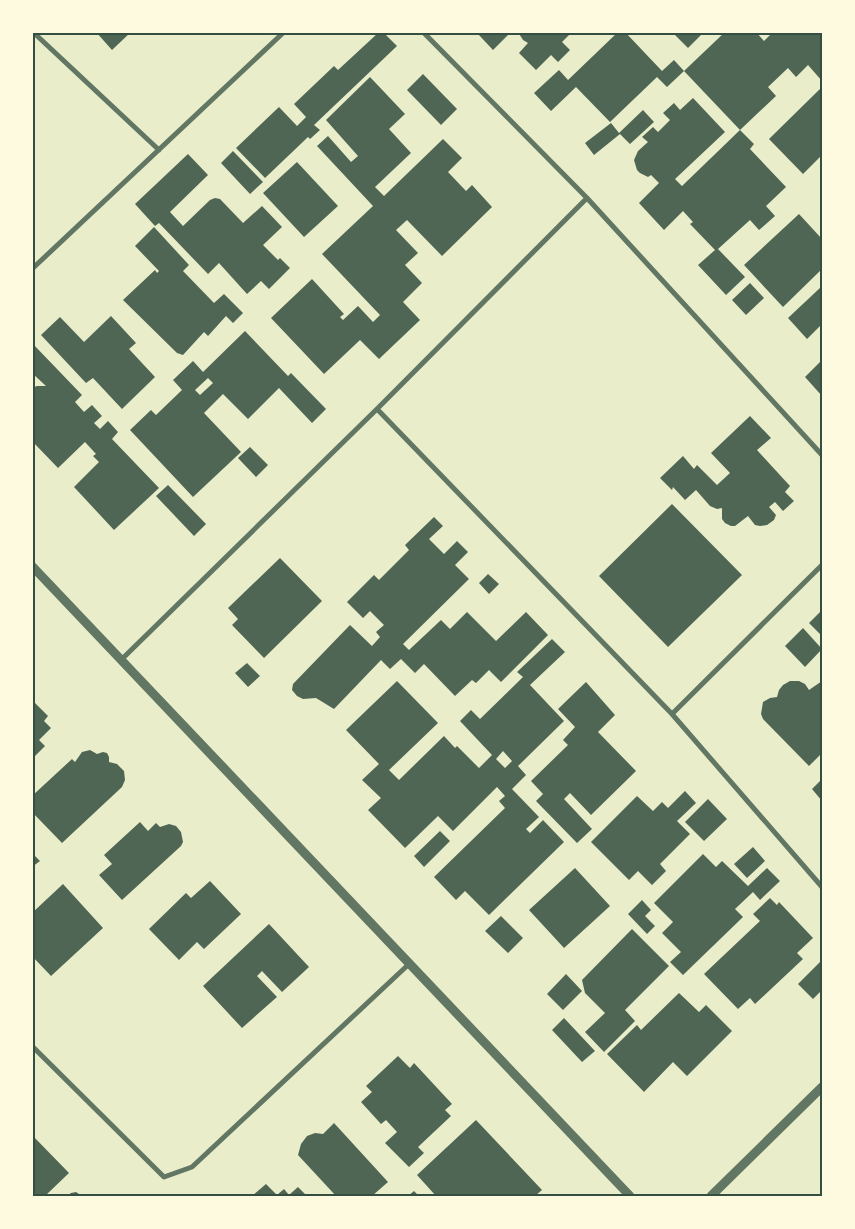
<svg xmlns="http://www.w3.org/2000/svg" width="855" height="1229" font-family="'Noto Sans',sans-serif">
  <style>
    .building { fill: #4f6655; fill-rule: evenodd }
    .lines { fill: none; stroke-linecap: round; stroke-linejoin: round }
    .minor { stroke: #617663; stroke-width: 5 }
    .tertiary { stroke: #617663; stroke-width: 9 }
    .neatline { fill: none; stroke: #344e41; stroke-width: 2 }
  </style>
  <rect width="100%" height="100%" fill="#e9edc9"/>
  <path class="building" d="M96,32H131L112,50Z
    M480,32H511L493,50L478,34Z
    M518,32H572L562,42L570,50L558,62L551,55L536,70L519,53L528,43L523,40Z
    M618,32H625L662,71L674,60L684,71L725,32H756L764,41L773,32H822V81L808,65L796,77L788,68L768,87L776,96L740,130L754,144L750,149L786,187L766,206L775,216L759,230L750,220L718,249L745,277L726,295L698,265L715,250L690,224L693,222L683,211L664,230L639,203L659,183L651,175L648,177L640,173L637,170L634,160L638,151L648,142L642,137L653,127L658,132L670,120L663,113L674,103L680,110L693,98L725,132L675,179L682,186L740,130L684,71L667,87L657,77L610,122L576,87L551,111L534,93L559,70L568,80Z
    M672,32H704L688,48Z
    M378,33H384L397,46L314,125L320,130L310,139L308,137L265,178L236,148L279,107L297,126L306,117L294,104L334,66L338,70Z
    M423,74L457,109L441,125L407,90Z
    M370,77L405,114L389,129L411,153L375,187L384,196L443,139L462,158L448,172L466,191L472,185L492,207L442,256L407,220L396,230L418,253L405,265L422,283L403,302L420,320L379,359L360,340L324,374L271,318L312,279L344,314L340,317L343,320L358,306L373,322L380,315L322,254L373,206L317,146L328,136L351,162L358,156L326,120Z
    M822,87V155L803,174L769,139Z
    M643,110L654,122L630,144L620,134L594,155L585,143L611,123L619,133Z
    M233,151L263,182L250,194L221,163Z
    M188,154L208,175L170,212L183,226L210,200L215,198L220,199L243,223L262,206L282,227L263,245L278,260L280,258L290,268L269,289L261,281L247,294L219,263L208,274L159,223L155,226L135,204Z
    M297,162L338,206L304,237L263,193Z
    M799,214L822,239V269L783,307L744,265Z
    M154,227L189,265L183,271L214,303L224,294L243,313L233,323L226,316L208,336L204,332L183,355L177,353L123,300L155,270L157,273L159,271L135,246Z
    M750,283L764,298L746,315L732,300Z
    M821,287L822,289V324L807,339L788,318Z
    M111,316L136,343L129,349L155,377L122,409L93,378L86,383L41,335L60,317L84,342Z
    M245,331L288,376L291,373L326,409L312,423L279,388L248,419L223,394L204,413L241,452L193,497L130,430L151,410L156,415L182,390L173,380L193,361L203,372ZM208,378L213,383L200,395L195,390Z
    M32,343L82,395L75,402L84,412L92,405L102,416L94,423L100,429L108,421L118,432L112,439L159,488L114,530L74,487L99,462L93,456L96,454L85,442L58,468L32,441V388L37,386H46L32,373Z
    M822,360V396L805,377Z
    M750,416L771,438L757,450L790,486L785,492L794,501L783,511L775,502L769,507L776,515L774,520L767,525L760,526L755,525L748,516L735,526H731L725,523L722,519V508L717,509L710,506L696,490L685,500L673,487L672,490L660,478L683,456L694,469L697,465L717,485L730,473L711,453Z
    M250,447L268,465L256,477L238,458Z
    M168,485L206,524L194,536L156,496Z
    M672,504L742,575L668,647L599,576Z
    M434,517L443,526L429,539L444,554L457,541L468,552L455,565L469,579L403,644L409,650L441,620L450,629L467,612L496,641L526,612L548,635L501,682L489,670L476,683L472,680L455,696L424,664L415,673L401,659L390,669L381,660L334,709L316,698L303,699L297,696L292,690L293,684L350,625L372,646L380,637L376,632L384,625L370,611L363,618L347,602L374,575L379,580L409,550L405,545Z
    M280,558L322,601L264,658L232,625L238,619L228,608Z
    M488,574L499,584L489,594L479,583Z
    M822,610V636L809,623Z
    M803,628L822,649L805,667L785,646Z
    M552,639L565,652L530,685L564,721L518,766L526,775L512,789L539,817L526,829L530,833L543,820L564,842L489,915L465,891L456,900L434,877L505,808L499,801L505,796L497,787L453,831L438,816L405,848L368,810L381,798L362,780L379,764L346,730L397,681L438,723L389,770L399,780L444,736L455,748L457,746L479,768L492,755L460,721L471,710L480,719L523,677L517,672ZM503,751L512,761L505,768L496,759Z
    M247,663L260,676L248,687L235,673Z
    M790,681H799L805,684L809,690L822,681V753L809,766L763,719L761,714L763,702L770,698L777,697L779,690L783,685Z
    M586,682L615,715L598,732L636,771L591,815L570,793L564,799L592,829L577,843L536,801L543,794L531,781L568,745L563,740L575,727L558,709Z
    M32,700L48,716L44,721L51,728L39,740L45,746L32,759Z
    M90,750L97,754L103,752L107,753L109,757V762L117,764L124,771L125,780L122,787L62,843L32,812V796L72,759L75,762L82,752Z
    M822,779V801L812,789Z
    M685,791L696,803L677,821L690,834L660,864L666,871L652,885L638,871L629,880L591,842L637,796L653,811L662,802L668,808Z
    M708,799L727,819L704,841L685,822Z
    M140,822L148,831L156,823L160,827L169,824L176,826L181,832L183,842L181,846L122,900L99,875L112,864L104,855Z
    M440,831L450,841L424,867L414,856Z
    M753,847L765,861L747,878L734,864Z
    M32,853L40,861L32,867Z
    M703,854L716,867L722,861L748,886L767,868L780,881L760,900L753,892L735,909L743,917L683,975L670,962L681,952L662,933L673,922L654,903Z
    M575,868L610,906L564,948L529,910Z
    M210,881L241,914L204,949L197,942L179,960L149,929L186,893L191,898Z
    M63,884L103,928L51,976L32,956V913Z
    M770,898L777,905L779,902L813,938L797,953L803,959L755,1004L750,998L738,1009L704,974L760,921L753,914Z
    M642,900L651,910L645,916L655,926L647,934L628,914Z
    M501,916L523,938L508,953L485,931Z
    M269,924L309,967L282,992L262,971L257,976L277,997L242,1028L203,986Z
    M632,929L669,966L625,1010L635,1021L604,1052L585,1032L605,1013L585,993L582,980Z
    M822,960V990L813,999L798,984Z
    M566,974L582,991L563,1010L547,994Z
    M679,993L699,1012L706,1005L732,1031L687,1076L673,1062L644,1092L607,1054L637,1025L641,1030Z
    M564,1018L595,1051L582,1062L552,1030Z
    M398,1056L410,1068L414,1063L452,1104L445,1110L451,1116L418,1147L424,1153L409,1167L385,1143L397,1132L386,1120L381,1124L361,1102L372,1092L366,1086Z
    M476,1120L542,1190L535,1196H436L417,1175Z
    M334,1123L388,1182L372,1196H336L298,1155L301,1144L307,1136L315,1133L323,1134Z
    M32,1135L69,1173L45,1196H32Z
    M266,1184L277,1195L284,1189L289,1195L298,1187L307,1196H252Z
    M414,1191L419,1196H408Z
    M76,1192L82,1196H67L71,1193Z"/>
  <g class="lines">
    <path class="minor" d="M33,32L159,150
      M423,32L587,198L822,455
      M32,269L284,32
      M377,409L672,714L822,887
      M121,660L377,409L587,198
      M672,714L822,565
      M32,1046L164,1177L192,1167L409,964"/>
    <path class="tertiary" d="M32,566L630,1196
      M711,1196L822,1087"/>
  </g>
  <rect width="855" height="1229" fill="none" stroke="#fefae0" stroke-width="68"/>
  <rect x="34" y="34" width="787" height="1161" class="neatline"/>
</svg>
